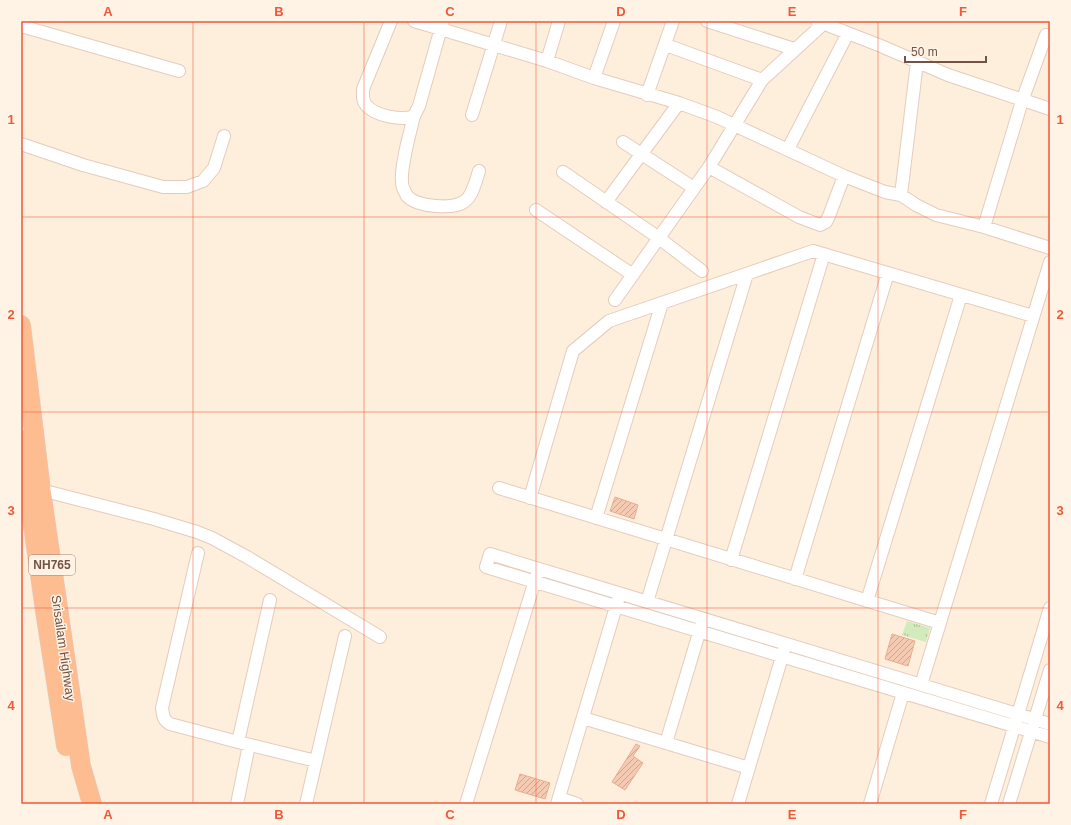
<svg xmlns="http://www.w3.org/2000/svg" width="1071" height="825" font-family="Arial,sans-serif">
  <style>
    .grass { fill: url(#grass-tufts) }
    .building { fill: url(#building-hatch); stroke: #e8ae93 }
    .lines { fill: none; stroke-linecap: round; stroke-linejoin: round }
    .minor-casing { stroke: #e4ccbc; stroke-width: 14 }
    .trunk-casing { stroke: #dbd2cf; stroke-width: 20 }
    .minor { stroke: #fff; stroke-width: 12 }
    .trunk { stroke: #febc91; stroke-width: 19 }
    .grid { fill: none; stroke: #f05839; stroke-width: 1; stroke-opacity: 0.55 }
    .labels { text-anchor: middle; stroke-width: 3; stroke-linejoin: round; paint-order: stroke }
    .shield { fill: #fff3e5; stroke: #9e8375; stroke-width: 1 }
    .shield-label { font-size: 12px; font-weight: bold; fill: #745345 }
    .street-label { font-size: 13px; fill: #745345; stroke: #fff3e5 }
    .neatline { fill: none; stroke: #f05839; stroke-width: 1.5 }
    .grid-label { font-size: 13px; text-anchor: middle; font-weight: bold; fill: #f05839 }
  </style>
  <defs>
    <pattern id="grass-tufts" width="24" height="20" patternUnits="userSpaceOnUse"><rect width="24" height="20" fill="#d2ebbc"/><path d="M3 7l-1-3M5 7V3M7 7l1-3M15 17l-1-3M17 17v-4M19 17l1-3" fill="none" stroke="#afc19b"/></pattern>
    <pattern id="building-hatch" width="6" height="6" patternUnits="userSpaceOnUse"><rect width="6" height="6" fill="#f5cab3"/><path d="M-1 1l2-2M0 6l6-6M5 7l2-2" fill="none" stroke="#cba793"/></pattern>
  </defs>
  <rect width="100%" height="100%" fill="#feefdd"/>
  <path class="grass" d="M907,621L930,628L926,642L902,635Z"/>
  <path class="building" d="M615,497L638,505L634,519L610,511Z
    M892,634L915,641L908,666L885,659Z
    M636,744L640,746L633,756L643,763L625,790L612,782Z
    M520,774L550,783L545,799L515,790Z"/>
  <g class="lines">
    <defs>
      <path id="minor" d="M391,21L363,89C363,95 362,100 366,105C375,116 402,121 414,116L419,106L443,21
        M414,21L547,61L594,78L679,103L717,117L844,176L885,192L901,195L916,205L936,215L984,227L1050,248
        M707,21L794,49
        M817,21L881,46L948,75L1050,109
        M21,26L179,71
        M666,45L762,80
        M547,61L559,21
        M594,78L614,21
        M647,95L673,21
        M472,115L501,21
        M414,116C410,133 398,173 403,188C404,190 406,194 407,196C417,207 454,210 465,201C473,195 476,180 479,171
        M623,142L694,188
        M21,144L83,165L163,187H187L203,181L214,168L224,136
        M788,149L848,33
        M709,167L799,217L820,225L826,222L829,216L844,176
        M563,172L659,238L702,271
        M901,195L917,62
        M606,202L679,103
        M536,210L633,275
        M984,227L1022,101L1046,35
        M615,300L709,167L762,80L823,24
        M499,488L940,623
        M41,490L154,519L197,532L212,538L247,557L380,637
        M530,498L573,351L609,321L813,251L1033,316
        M596,518L662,303
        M198,553L162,708C163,715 163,720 170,724L238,742L316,761
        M731,560L824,254
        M795,579L888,273
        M867,601L961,295
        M647,602L747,274
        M921,685L1050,262
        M583,718L749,768
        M1050,724L490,554L486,567L1050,737
        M238,742L270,600
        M666,743L702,623
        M559,798L577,804
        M237,804L249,745
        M306,804L345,636
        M466,804L537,574
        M557,804L618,600
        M738,804L784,650
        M870,804L903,693
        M991,804L1050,608
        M1009,804L1050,670"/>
      <path id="trunk" d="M21,325L41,490L81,766L92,804
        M21,440L45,611L66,746"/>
    </defs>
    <use href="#minor" class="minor-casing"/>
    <use href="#trunk" class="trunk-casing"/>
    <use href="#minor" class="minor"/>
    <use href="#trunk" class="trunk"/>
  </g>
  <path class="grid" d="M193,21V804M364,21V804M536,21V804M707,21V804M878,21V804M21,217H1050M21,412H1050M21,608H1050"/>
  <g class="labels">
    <rect class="shield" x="29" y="555" width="46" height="20" rx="3"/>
    <g class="shield-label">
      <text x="52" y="569">NH765</text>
    </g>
    <g class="street-label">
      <text transform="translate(64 648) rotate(82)" y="5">Srisailam Highway</text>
    </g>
  </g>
  <rect width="1071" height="825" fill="none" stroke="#fff3e5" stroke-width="44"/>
  <path d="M905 56v6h81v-6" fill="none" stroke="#745345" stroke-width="2"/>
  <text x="911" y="56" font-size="12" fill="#745345" stroke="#fff3e5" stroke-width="3" paint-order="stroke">50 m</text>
  <rect x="22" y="22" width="1027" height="781" class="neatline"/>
  <g class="grid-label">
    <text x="108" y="16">A</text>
    <text x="279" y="16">B</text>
    <text x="450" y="16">C</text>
    <text x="621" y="16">D</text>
    <text x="792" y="16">E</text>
    <text x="963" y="16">F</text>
    <text x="11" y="124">1</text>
    <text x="1060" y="124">1</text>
    <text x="11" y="319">2</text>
    <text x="1060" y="319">2</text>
    <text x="11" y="515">3</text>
    <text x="1060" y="515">3</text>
    <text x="11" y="710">4</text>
    <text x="1060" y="710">4</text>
    <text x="108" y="819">A</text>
    <text x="279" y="819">B</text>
    <text x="450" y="819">C</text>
    <text x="621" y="819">D</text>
    <text x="792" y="819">E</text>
    <text x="963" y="819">F</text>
  </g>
</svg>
